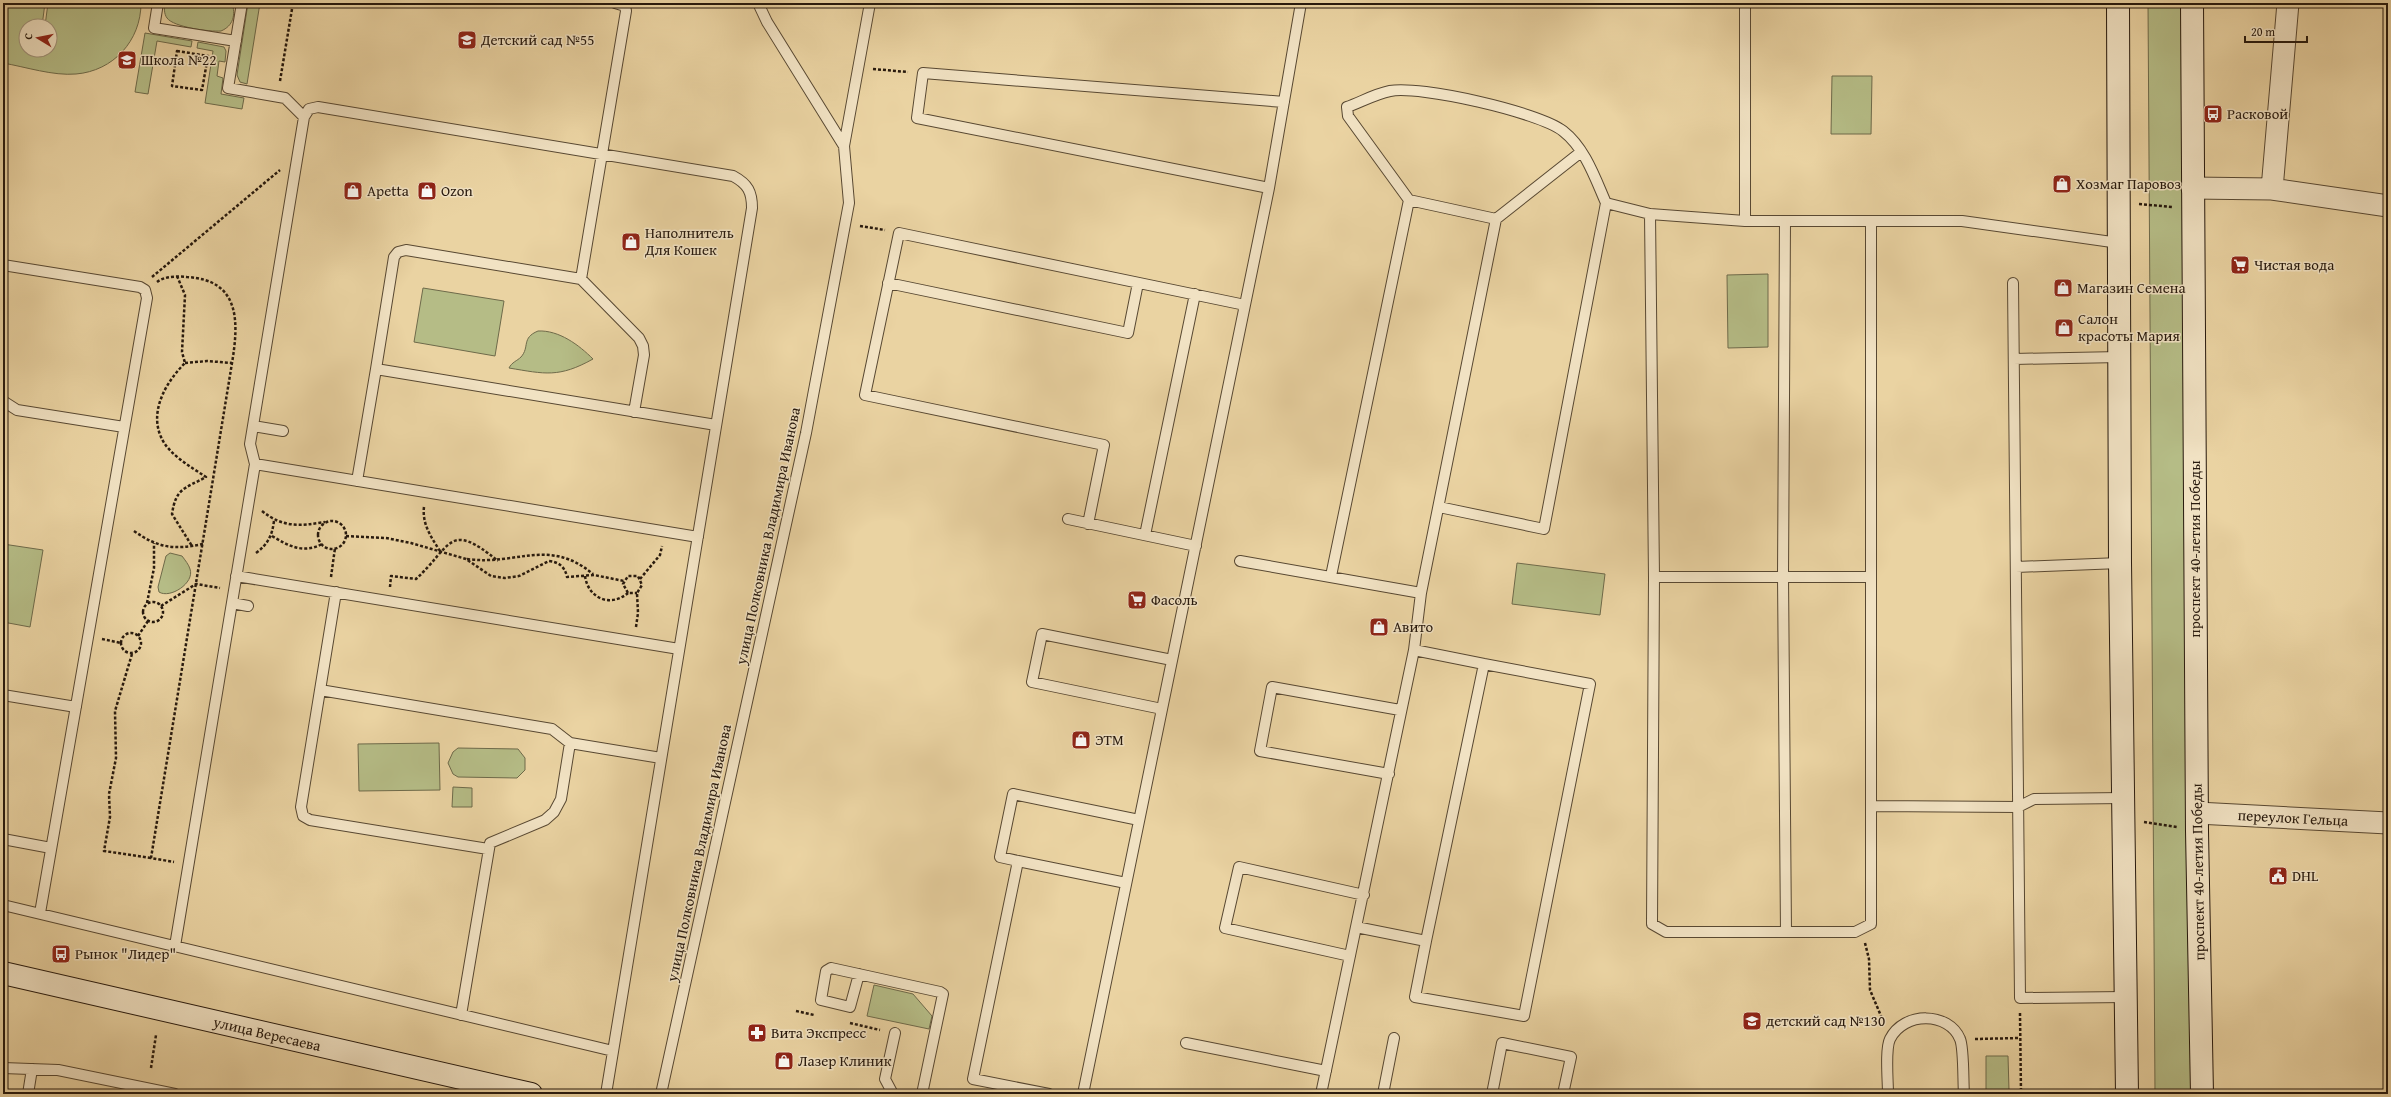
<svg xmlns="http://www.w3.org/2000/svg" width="2391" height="1097" font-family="'Gentium Book Plus',serif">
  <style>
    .green { fill: #b5bc86; stroke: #6e6a4a }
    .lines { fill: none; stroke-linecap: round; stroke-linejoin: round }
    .service-casing { stroke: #584832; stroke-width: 12 }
    .minor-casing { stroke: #584832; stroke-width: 23 }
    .secondary-casing { stroke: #27190d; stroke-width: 24 }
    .path { stroke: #27190d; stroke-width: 2.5; stroke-dasharray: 3 2; stroke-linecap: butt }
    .service { stroke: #f1e2c3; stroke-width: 10 }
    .minor { stroke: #f1e2c3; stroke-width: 21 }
    .secondary { stroke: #f1e2c3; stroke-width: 22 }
    .labels { text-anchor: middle; stroke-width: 3; stroke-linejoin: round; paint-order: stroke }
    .poi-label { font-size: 15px; fill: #27190d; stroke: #f1e2c3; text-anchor: start }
    .street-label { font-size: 15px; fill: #27190d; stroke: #f1e2c3 }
  </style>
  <rect width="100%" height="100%" fill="#ead3a2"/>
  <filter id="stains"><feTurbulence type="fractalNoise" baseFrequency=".005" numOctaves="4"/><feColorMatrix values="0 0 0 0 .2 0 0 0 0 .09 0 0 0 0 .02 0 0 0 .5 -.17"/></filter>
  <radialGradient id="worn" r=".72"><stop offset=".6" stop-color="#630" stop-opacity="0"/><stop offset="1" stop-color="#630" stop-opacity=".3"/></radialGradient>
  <path class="green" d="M3,3H45L42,26H26V50H50V26H45L48,3H141C141,41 113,71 76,74C53,76 26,67 3,63Z
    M165,3H232C236,15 233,26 221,31C210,32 173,27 167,18C164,14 164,8 165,3Z
    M248,3H260L247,84L240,82L237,75Z
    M2148,3H2185L2192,1094H2155Z
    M145,33L192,41L191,47L157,41L148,94L135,92Z
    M198,42L224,47L226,51L225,62L219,61L217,76L223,78L221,94L244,98L242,109L205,103L213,51L197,48Z
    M1832,76H1872L1871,134H1831Z
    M1768,274V347L1728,348L1727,275Z
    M423,288L504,301L495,356L414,342Z
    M538,331C559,330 579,345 593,359C559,378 545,374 509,368C512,362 517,361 521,357C530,347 521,338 538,331Z
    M3,544L43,550L30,627L3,622Z
    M170,553L182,556C185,560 189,565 190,569C195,583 170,599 159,592L158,587L166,556Z
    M1517,563L1605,574L1600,615L1512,604Z
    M439,743L440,790L359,791L358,744Z
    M458,748L518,749L525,758V770L517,778L458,777L453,774L448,763L453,752Z
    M453,787L472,788V807H452Z
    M874,985L913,994L932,1016L929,1029L867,1016Z
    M1986,1056H2008L2009,1090H1986Z"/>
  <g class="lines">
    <defs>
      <path id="service" d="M158,3L154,28L236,41
        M242,3L228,88L285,98L304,117
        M844,146L870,3
        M1269,188L917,118L923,73L1284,102
        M1650,214L1654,577L1652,924L1666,932H1855L1871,924V221
        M1496,219L1409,200L1348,116L1347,107C1361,102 1375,94 1390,91C1419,85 1539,112 1563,131C1585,148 1595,178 1606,203
        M1745,221V3
        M1785,221L1783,576L1786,932
        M3,265L140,287L145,290L147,298L40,913
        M581,279L639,338L643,346L644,355L634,412
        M888,283L1128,333L1138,283
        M2013,283L2020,998L2126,997
        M2014,359L2120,357
        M376,369L394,257L398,252L406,250L581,279L626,11L625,6L615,3
        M3,401L17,410L124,427
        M253,426L283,431
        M255,464L698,537
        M357,481L376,369L716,425
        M1439,507L1544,529L1606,203L1650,214L1745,221H1962L2119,243
        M1068,519L1196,546
        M1088,524L1104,445L865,395L899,233L1245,305
        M1145,535L1195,294
        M1240,561L1421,593L1496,219L1581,152
        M2016,567L2120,563
        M236,576L679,649
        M1331,576L1409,200
        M1654,577H1871
        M336,592L301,807L303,816L310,820L488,849
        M232,603L248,606
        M320,690L552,729L570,743
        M3,695L76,707
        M1162,709L1032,682L1042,634L1172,660
        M1389,774L1260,751L1272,687L1400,710
        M1871,806L2018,807L2034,799L2124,798
        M3,839L51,848
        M1018,861L1000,857L1013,794L1139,820
        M3,905L613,1051
        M1356,927L1426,941L1484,664L1414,650
        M1426,941L1415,997L1524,1016L1590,684L1484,664
        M175,946L255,464L250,444L304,117L309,109L318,107L733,176C748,184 752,192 752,208L606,1094
        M1350,956L1225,928L1239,867L1364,895
        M859,974L850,1007L821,1000L826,971L831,968L940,992L943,994L922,1094
        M461,1015L490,843L545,820L554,812L561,799L570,743L661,758
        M1186,1043L1326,1071
        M3,1068L58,1070L175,1094
        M28,1094L32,1069
        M661,1094L806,433L849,203L844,146L767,22L758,3
        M893,1094L885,1079L895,1033
        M1049,1094L973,1079L1018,861L1126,883
        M1083,1094L1269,188L1301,3
        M1321,1094L1414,650L1421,593
        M1383,1094L1394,1038
        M1492,1094L1502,1043L1571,1057L1563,1094
        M1888,1094C1888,1081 1885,1049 1890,1039C1904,1011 1949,1012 1960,1039C1964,1048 1963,1082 1964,1094"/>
      <path id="minor" d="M2192,188L2272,189L2388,206
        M2272,189L2288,3
        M2197,813L2388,823"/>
      <path id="secondary" d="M2118,3L2120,563L2127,1094
        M2192,3L2197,831L2202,1094
        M3,973L531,1094"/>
    </defs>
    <use href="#service" class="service-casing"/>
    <use href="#minor" class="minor-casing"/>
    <use href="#secondary" class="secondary-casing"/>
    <path class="path" d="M177,51L208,56L202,90L172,86Z
      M873,69L908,72
      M280,81L293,3
      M2139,204L2172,207
      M860,226L885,230
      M177,276L185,295L182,352L185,363C167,381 149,410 161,437C168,454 191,467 206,477C184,489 176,488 172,514L192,546
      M152,277L280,170
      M157,282C165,276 177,276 187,277C240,280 239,321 232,363L151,858L174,862
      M185,363L207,361L232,363
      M424,507C422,524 431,537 440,551
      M262,511C283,528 300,526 325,522
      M318 535a14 14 0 1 1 28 0a14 14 0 1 1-28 0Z
      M134,531C158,548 174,550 203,544
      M272,536C289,546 303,554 322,544
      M346,536L386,538L411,543L466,559L491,576L505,578L519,576L549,561C559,562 565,567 567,577L594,575L624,581
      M256,553C268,544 272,536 274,521
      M467,559C517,566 548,537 593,574
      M585,576C588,598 610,608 628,593
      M331,577L335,548
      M640,579L660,555L662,546
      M390,587L391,576L416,579C452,546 448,520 498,561
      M143 612a10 10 0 1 1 20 0a10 10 0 1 1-20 0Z
      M147,603L154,568V543
      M161,606L196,584L220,588
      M636,627L638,613L637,593L642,585L638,576H628L623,584L628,593H637
      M121 643a10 10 0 1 1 20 0a10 10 0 1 1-20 0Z
      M138,636L148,621
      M102,639L121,643
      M132,654L115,711L116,758L109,794L110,817L104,851L151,858
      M2144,822L2177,827
      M1865,943L1869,959L1870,990L1884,1023
      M796,1011L814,1015
      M2020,1013L2021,1094
      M850,1023L880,1030
      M1975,1039L2020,1038
      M151,1068L156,1035"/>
    <use href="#service" class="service"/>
    <use href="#minor" class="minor"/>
    <use href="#secondary" class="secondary"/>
  </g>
  <defs>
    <symbol id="school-square" viewBox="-11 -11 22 22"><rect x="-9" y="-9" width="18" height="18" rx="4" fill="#8f2418" stroke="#f1e2c3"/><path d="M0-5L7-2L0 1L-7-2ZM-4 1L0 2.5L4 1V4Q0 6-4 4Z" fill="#fff"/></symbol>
    <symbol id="bus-square" viewBox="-11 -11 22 22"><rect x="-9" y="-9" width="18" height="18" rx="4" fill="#8f2418" stroke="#f1e2c3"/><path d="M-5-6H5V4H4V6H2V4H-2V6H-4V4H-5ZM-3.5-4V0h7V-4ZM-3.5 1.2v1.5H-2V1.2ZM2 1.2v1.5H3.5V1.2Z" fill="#fff"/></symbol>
    <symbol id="shop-square" viewBox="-11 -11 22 22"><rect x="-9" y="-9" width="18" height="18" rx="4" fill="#8f2418" stroke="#f1e2c3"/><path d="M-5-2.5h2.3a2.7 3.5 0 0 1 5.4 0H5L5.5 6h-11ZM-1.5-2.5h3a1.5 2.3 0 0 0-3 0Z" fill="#fff"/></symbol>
    <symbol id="supermarket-square" viewBox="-11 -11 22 22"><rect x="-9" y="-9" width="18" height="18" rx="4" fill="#8f2418" stroke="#f1e2c3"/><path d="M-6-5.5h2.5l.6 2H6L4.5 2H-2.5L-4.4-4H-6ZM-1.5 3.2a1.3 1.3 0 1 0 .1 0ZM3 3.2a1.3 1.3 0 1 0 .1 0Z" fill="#fff"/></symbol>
    <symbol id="civic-square" viewBox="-11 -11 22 22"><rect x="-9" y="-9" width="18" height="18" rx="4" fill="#8f2418" stroke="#f1e2c3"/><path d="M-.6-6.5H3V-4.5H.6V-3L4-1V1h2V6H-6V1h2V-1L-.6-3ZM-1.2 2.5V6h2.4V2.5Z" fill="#fff"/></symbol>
    <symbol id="pharmacy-square" viewBox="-11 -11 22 22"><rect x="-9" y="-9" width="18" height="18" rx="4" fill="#8f2418" stroke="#f1e2c3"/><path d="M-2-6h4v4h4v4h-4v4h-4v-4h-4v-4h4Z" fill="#fff"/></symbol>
  </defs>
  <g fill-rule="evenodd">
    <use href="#school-square" x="456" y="29" width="22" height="22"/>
    <use href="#school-square" x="116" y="49" width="22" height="22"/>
    <use href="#bus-square" x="2202" y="103" width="22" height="22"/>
    <use href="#shop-square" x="2051" y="173" width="22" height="22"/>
    <use href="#shop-square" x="342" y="180" width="22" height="22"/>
    <use href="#shop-square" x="416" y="180" width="22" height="22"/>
    <use href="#shop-square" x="620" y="231" width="22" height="22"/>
    <use href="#supermarket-square" x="2229" y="254" width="22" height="22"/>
    <use href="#shop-square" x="2052" y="277" width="22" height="22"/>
    <use href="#shop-square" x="2053" y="317" width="22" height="22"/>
    <use href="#supermarket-square" x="1126" y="589" width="22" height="22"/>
    <use href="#shop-square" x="1368" y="616" width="22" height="22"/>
    <use href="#shop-square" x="1070" y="729" width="22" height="22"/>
    <use href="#civic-square" x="2267" y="865" width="22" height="22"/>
    <use href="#bus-square" x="50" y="943" width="22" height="22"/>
    <use href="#school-square" x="1741" y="1010" width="22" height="22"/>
    <use href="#pharmacy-square" x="746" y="1022" width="22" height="22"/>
    <use href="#shop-square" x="773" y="1050" width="22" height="22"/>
  </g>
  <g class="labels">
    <g class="poi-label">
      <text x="481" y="45">Детский сад №55</text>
      <text x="141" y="65">Школа №22</text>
      <text x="2227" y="119">Расковой</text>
      <text x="2076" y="189">Хозмаг Паровоз</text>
      <text x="367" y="196">Apetta</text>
      <text x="441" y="196">Ozon</text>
      <text x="645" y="238">Наполнитель<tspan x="645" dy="17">Для Кошек</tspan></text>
      <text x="2254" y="270">Чистая вода</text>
      <text x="2077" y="293">Магазин Семена</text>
      <text x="2078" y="324">Салон<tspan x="2078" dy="17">красоты Мария</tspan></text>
      <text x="1151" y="605">Фасоль</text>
      <text x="1393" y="632">Авито</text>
      <text x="1095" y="745">ЭТМ</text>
      <text x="2292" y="881">DHL</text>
      <text x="75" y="959">Рынок "Лидер"</text>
      <text x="1766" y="1026">детский сад №130</text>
      <text x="771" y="1038">Вита Экспресс</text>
      <text x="798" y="1066">Лазер Клиник</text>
    </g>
    <g class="street-label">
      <text transform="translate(768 536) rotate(-78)" y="5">улица Полковника Владимира Иванова</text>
      <text transform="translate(2195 549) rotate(-90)" y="5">проспект 40-летия Победы</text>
      <text transform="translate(2293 818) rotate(3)" y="5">переулок Гельца</text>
      <text transform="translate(699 853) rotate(-78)" y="5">улица Полковника Владимира Иванова</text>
      <text transform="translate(2198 872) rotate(-91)" y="5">проспект 40-летия Победы</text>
      <text transform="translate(267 1034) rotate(13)" y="5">улица Вересаева</text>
    </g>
  </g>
  <rect width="2391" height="1097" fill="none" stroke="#ead3a2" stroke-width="16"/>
  <rect x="4" y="4" width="2383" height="1089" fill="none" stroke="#27190d" stroke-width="2"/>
  <rect x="8" y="8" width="2375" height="1081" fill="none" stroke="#27190d"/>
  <g transform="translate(38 38) rotate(280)"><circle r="19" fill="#f1e2c3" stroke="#a0927a"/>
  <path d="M0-3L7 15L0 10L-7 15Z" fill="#8f2418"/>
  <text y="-6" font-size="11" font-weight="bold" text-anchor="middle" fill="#27190d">С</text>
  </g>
  <path d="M2245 36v6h62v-6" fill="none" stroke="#27190d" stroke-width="2"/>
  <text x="2251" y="36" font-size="12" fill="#27190d" stroke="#f1e2c3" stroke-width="3" paint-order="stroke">20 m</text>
  <rect width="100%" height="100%" filter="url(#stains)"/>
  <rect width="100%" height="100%" fill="url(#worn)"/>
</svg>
